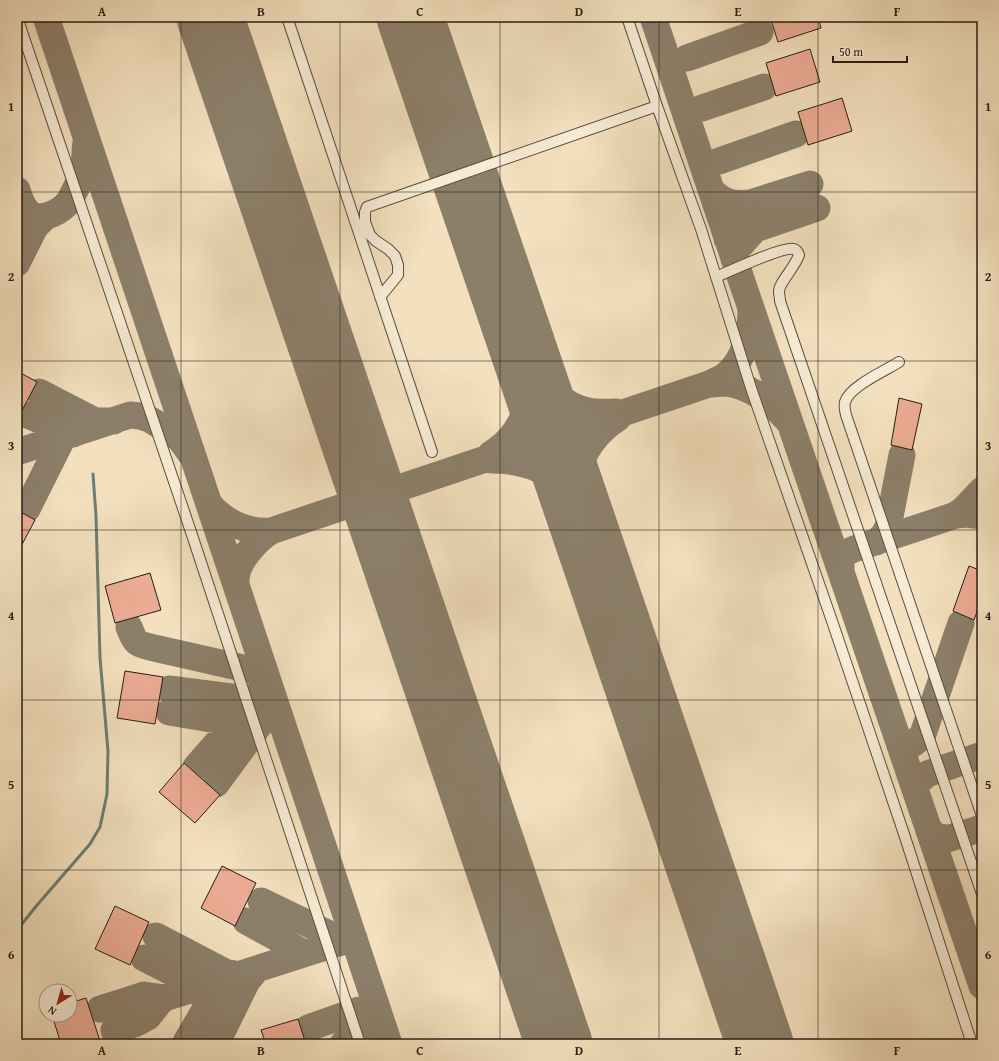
<svg xmlns="http://www.w3.org/2000/svg" width="999" height="1061" font-family="'Gentium Book Plus',serif">
  <style>
    .lines { fill: none; stroke-linecap: round; stroke-linejoin: round }
    .stream { stroke: #6c7d73; stroke-width: 3 }
    .taxiway { stroke: #8c7f6a; stroke-width: 27 }
    .runway { stroke: #8c7f6a; stroke-width: 67 }
    .building { fill: #ebab94; stroke: #261e15 }
    .minor-casing { stroke: #594e3f; stroke-width: 12 }
    .minor { stroke: #f7ebd5; stroke-width: 10 }
    .grid { fill: none; stroke: #261e15; stroke-width: 1; stroke-opacity: 0.55 }
    .neatline { fill: none; stroke: #261e15; stroke-width: 1.5 }
    .grid-label { font-size: 13px; text-anchor: middle; font-weight: bold; fill: #261e15 }
  </style>
  <rect width="100%" height="100%" fill="#f3e0be"/>
  <filter id="stains"><feTurbulence type="fractalNoise" baseFrequency=".005" numOctaves="4"/><feColorMatrix values="0 0 0 0 .2 0 0 0 0 .09 0 0 0 0 .02 0 0 0 .5 -.17"/></filter>
  <radialGradient id="worn" r=".72"><stop offset=".6" stop-color="#630" stop-opacity="0"/><stop offset="1" stop-color="#630" stop-opacity=".3"/></radialGradient>
  <g class="lines">
    <path class="stream" d="M17,930L38,904L90,844L100,827L107,794L108,751L100,658L96,516L93,474"/>
    <path class="taxiway" d="M46,17L237,588C236,585 236,582 236,579C237,561 257,540 271,531C247,533 224,522 209,504
      M653,17L737,267L982,986
      M687,58L760,32
      M702,108L764,87
      M719,161L796,134
      M17,190C19,197 22,206 28,212C39,223 58,213 67,204C72,198 81,178 83,171C86,162 84,152 86,143
      M711,190C723,202 732,205 750,203C733,215 729,218 727,239
      M750,203L810,184
      M721,219C734,229 739,229 755,229L738,248L734,259
      M755,229L817,208
      M17,263L35,227L46,216
      M528,364C544,385 561,405 588,411C597,413 607,412 616,412
      M709,384C714,384 720,383 725,383C748,384 774,404 788,421
      M39,392L95,421H114
      M28,415L73,434
      M17,452L130,415L140,416L149,419L169,431L180,439L190,453
      M491,454C511,442 525,422 528,399C530,387 529,375 528,364
      M492,460C512,460 531,464 548,474C553,476 558,479 561,482C568,490 573,499 577,508
      M577,508C577,498 575,488 577,478C580,454 597,431 618,418
      M27,509L63,437
      M956,515L964,509L982,490
      M271,531L709,384C714,381 721,379 726,375C744,360 751,334 751,311
      M876,542L883,536L888,527L902,455
      M841,571C841,558 841,554 854,549L956,515L967,514L982,516
      M237,588L389,1044
      M129,627C136,644 135,643 154,648L247,669L256,672L267,680L255,700L196,767
      M169,689L255,700
      M169,712L229,722L242,715
      M897,736L902,743L913,744L919,739L923,734L961,623
      M216,784L263,720C271,718 274,719 281,722
      M916,791L917,783L927,774L982,755
      M929,829L934,835L947,839L982,828
      M261,901L331,935L339,943
      M246,921L304,953
      M156,936L225,972L238,975
      M144,958L195,984L204,986
      M100,1009L144,995L165,998L354,938
      M308,1028L359,1010L379,1014L371,1032L365,1036
      M114,1030L137,1023L148,1017L159,1003L165,998
      M186,1042L217,989L224,980
      M216,1044L247,981L257,969
      M343,1044C358,1039 368,1033 382,1042"/>
    <path class="runway" d="M210,17L559,1044
      M410,17L760,1044"/>
  </g>
  <path class="building" d="M770,17H818L821,28L778,42Z
    M810,49L820,82L776,96L766,63Z
    M842,98L852,131L808,145L798,112Z
    M17,371L37,382L17,420Z
    M899,398L922,404L912,450L891,445Z
    M17,510L35,520L17,554Z
    M969,566L982,571V598L974,620L953,611Z
    M150,573L161,610L115,623L105,586Z
    M125,671L163,677L155,724L117,718Z
    M184,763L220,795L195,823L159,792Z
    M222,866L256,883L235,926L201,908Z
    M115,906L149,922L130,965L95,949Z
    M86,998L101,1044H61L52,1015H70V1003Z
    M298,1019L306,1044H266L261,1030Z"/>
  <g class="lines">
    <defs>
      <path id="minor" d="M17,17L192,535L360,1044
        M287,17L432,452
        M627,17L657,106L701,229L752,391L832,621L904,834L972,1044
        M716,277C728,272 783,246 794,249C797,250 798,252 799,255C795,267 779,283 779,291C779,294 780,298 780,301L982,894
        M380,297L398,275V265L395,256L388,249L376,241L370,235L365,222V212L367,207L657,106
        M899,362C885,371 850,386 845,402C844,406 845,411 846,415L982,816"/>
    </defs>
    <use href="#minor" class="minor-casing"/>
    <use href="#minor" class="minor"/>
  </g>
  <path class="grid" d="M181,17V1044M340,17V1044M500,17V1044M659,17V1044M818,17V1044M17,192H982M17,361H982M17,530H982M17,700H982M17,870H982"/>
  <rect width="999" height="1061" fill="none" stroke="#f3e0be" stroke-width="44"/>
  <g transform="translate(58 1003) rotate(217)"><circle r="19" fill="#f7ebd5" stroke="#a39988"/>
  <path d="M0-3L7 15L0 10L-7 15Z" fill="#8f2418"/>
  <text y="-6" font-size="11" font-weight="bold" text-anchor="middle" fill="#261e15">N</text>
  </g>
  <path d="M833 56v6h74v-6" fill="none" stroke="#261e15" stroke-width="2"/>
  <text x="839" y="56" font-size="12" fill="#261e15" stroke="#f7ebd5" stroke-width="3" paint-order="stroke">50 m</text>
  <rect x="22" y="22" width="955" height="1017" class="neatline"/>
  <g class="grid-label">
    <text x="102" y="16">A</text>
    <text x="261" y="16">B</text>
    <text x="420" y="16">C</text>
    <text x="579" y="16">D</text>
    <text x="738" y="16">E</text>
    <text x="897" y="16">F</text>
    <text x="11" y="111">1</text>
    <text x="988" y="111">1</text>
    <text x="11" y="281">2</text>
    <text x="988" y="281">2</text>
    <text x="11" y="450">3</text>
    <text x="988" y="450">3</text>
    <text x="11" y="620">4</text>
    <text x="988" y="620">4</text>
    <text x="11" y="789">5</text>
    <text x="988" y="789">5</text>
    <text x="11" y="959">6</text>
    <text x="988" y="959">6</text>
    <text x="102" y="1055">A</text>
    <text x="261" y="1055">B</text>
    <text x="420" y="1055">C</text>
    <text x="579" y="1055">D</text>
    <text x="738" y="1055">E</text>
    <text x="897" y="1055">F</text>
  </g>
  <rect width="100%" height="100%" filter="url(#stains)"/>
  <rect width="100%" height="100%" fill="url(#worn)"/>
</svg>
